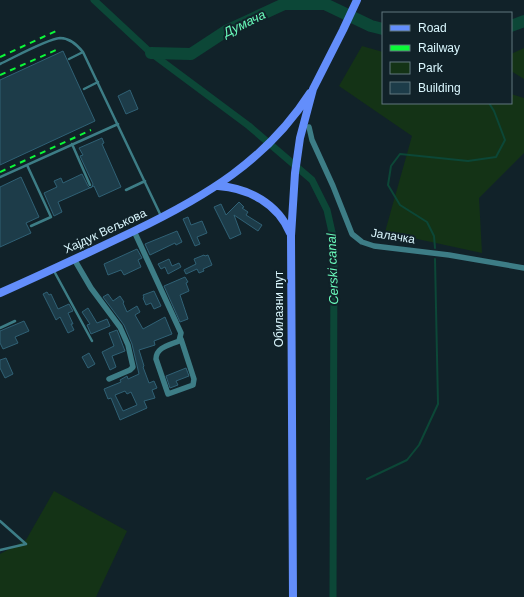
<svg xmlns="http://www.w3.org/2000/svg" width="524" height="597" font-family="Arial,sans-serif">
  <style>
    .green { fill: #143316 }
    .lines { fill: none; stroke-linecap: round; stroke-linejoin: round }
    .stream { stroke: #0c4737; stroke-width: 2 }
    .canal { stroke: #0c4737; stroke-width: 7 }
    .river { stroke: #0c4737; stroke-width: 12 }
    .building { fill: #1d3c49; stroke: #306175; fill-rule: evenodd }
    .lane { stroke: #3d7d86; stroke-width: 2.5 }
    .street { stroke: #3d7d86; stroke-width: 5.5 }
    .primary { stroke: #638efb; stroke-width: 8 }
    .rail { stroke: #0bf938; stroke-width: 2; stroke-dasharray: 6 5; stroke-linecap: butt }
    .labels { text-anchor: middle; stroke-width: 4; stroke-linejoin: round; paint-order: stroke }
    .street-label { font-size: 12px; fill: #daf7fe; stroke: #112229 }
    .water-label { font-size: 13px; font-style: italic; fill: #6afbbb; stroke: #112229 }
  </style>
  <rect width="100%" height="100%" fill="#112229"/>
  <path class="green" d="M362,46L383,52V103H511V94L524,98V153L479,198L482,253L385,232L412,136L339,86Z
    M524,48V79L511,71V54Z
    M54,491L127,531L96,597H0V554L26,540Z"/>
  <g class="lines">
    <path class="stream" d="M435,248L434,236L427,222L400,205L388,185L391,166L400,154L468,161L496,157L505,140L494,111L489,103
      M367,479L407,460L419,445L438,404L435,259"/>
    <path class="canal" d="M94,0L151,53L249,126L312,180L327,210L334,241L333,597"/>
    <path class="river" d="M511,26L524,21
      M151,53L191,54L226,31L284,4H325L371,26L383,29"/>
  </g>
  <path class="building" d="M63,51L95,121L0,165V80Z
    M130,90L138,109L126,114L118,96Z
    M102,138L104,143L102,144L121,187L99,197L94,186L58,202L62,212L54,216L44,193L57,187L54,181L61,178L63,183L82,174L88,186L90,188L92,187L93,184L80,156L83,155L79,148Z
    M21,177L39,217L26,223L31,233L0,247V187Z
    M239,202L244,207L242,208L248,212L246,215L262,225L258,231L234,215L241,234L230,239L214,207L221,204L226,215Z
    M188,217L191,225L202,221L207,233L197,237L200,244L195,246L183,219Z
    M177,231L182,242L176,245L175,243L150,255L145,244Z
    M137,249L142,258L138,260L141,267L124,275L121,270L108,275L104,264Z
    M204,255L205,256L208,255L212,265L203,269L204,271L199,273L197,269L186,274L184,270L196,264L194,259Z
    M169,259L172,266L179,263L181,267L168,274L165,267L161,269L158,264Z
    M185,277L188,282L186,283L189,291L180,295L188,319L180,322L164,286Z
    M154,291L161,306L154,309L151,303L146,305L143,298L144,297L143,295Z
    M47,292L49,295L51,294L58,309L69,304L73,311L68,313L73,324H71L74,330L68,333L60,317L56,320L43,294Z
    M108,294L113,301L120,296L124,302L123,303L127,312L137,306L140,312L135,315L143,329L165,317L172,334L154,341L155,345L139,350L144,366L143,367L149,383L154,381L157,388L152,390L155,398L144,401L147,408L120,420L111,398L108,399L104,389L121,382L120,380L127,376L128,379L139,374L132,344L124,325L103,297ZM125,391L127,394L131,392L137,405L123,411L115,395Z
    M88,308L97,323L107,319L110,326L91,334L87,325L90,324L82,312Z
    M24,321L29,331L15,337L18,343L3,349L0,343V331Z
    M117,330L125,351L112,356L116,367L110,370L102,352L114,346L109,333Z
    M89,353L95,364L88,368L82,357Z
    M6,358L13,374L5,378L0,368V360Z
    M186,368L189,376L176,381L178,385L170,388L166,376Z"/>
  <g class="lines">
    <path class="lane" d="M69,59L83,52
      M0,64C13,58 47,39 60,38C70,38 77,45 83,52L161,216
      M84,89L98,82
      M72,144L90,185
      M27,165L51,217L31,226
      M0,177L118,124
      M126,190L145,181
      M54,271L92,341
      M0,328L15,321
      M0,521L26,544
      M0,550L26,544"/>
    <path class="street" d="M309,127L312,140L333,186L352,234L362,242L374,246L449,255L524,268
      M134,231L181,333L179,341C170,345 156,347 156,359L168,394L193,385L194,379L181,339
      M74,259L91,288L120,327L128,345L133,367L130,370L109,379"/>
    <path class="primary" d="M218,186C249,188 278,204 290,233
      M0,293C45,273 90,252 134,231C205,197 267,160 310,93
      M293,597L291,236L295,173L300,138L313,89L343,30L357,0"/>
    <path class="rail" d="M0,57L56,31
      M0,75L56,50
      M0,172L91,130"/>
  </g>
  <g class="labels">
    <g class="street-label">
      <text transform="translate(105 231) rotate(-25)" y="4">Хајдук Вељкова</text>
      <text transform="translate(393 236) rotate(9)" y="4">Јалачка</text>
      <text transform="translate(279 309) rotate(-90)" y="4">Обилазни пут</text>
    </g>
    <g class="water-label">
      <text transform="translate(244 23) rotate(-26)" y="5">Думача</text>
      <text transform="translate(332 269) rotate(-92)" y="5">Cerski canal</text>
    </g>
  </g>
  <rect x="382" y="12" width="130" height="92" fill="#112229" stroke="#61777e"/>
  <rect x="390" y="25" width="20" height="6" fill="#638efb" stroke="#61777e"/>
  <text x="418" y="32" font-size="12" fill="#daf7fe">Road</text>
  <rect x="390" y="45" width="20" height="6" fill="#0bf938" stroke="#61777e"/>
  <text x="418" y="52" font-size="12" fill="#daf7fe">Railway</text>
  <rect x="390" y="62" width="20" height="12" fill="#143316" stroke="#61777e"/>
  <text x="418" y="72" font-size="12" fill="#daf7fe">Park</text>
  <rect x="390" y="82" width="20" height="12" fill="#1d3c49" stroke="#61777e"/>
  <text x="418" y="92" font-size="12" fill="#daf7fe">Building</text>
</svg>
